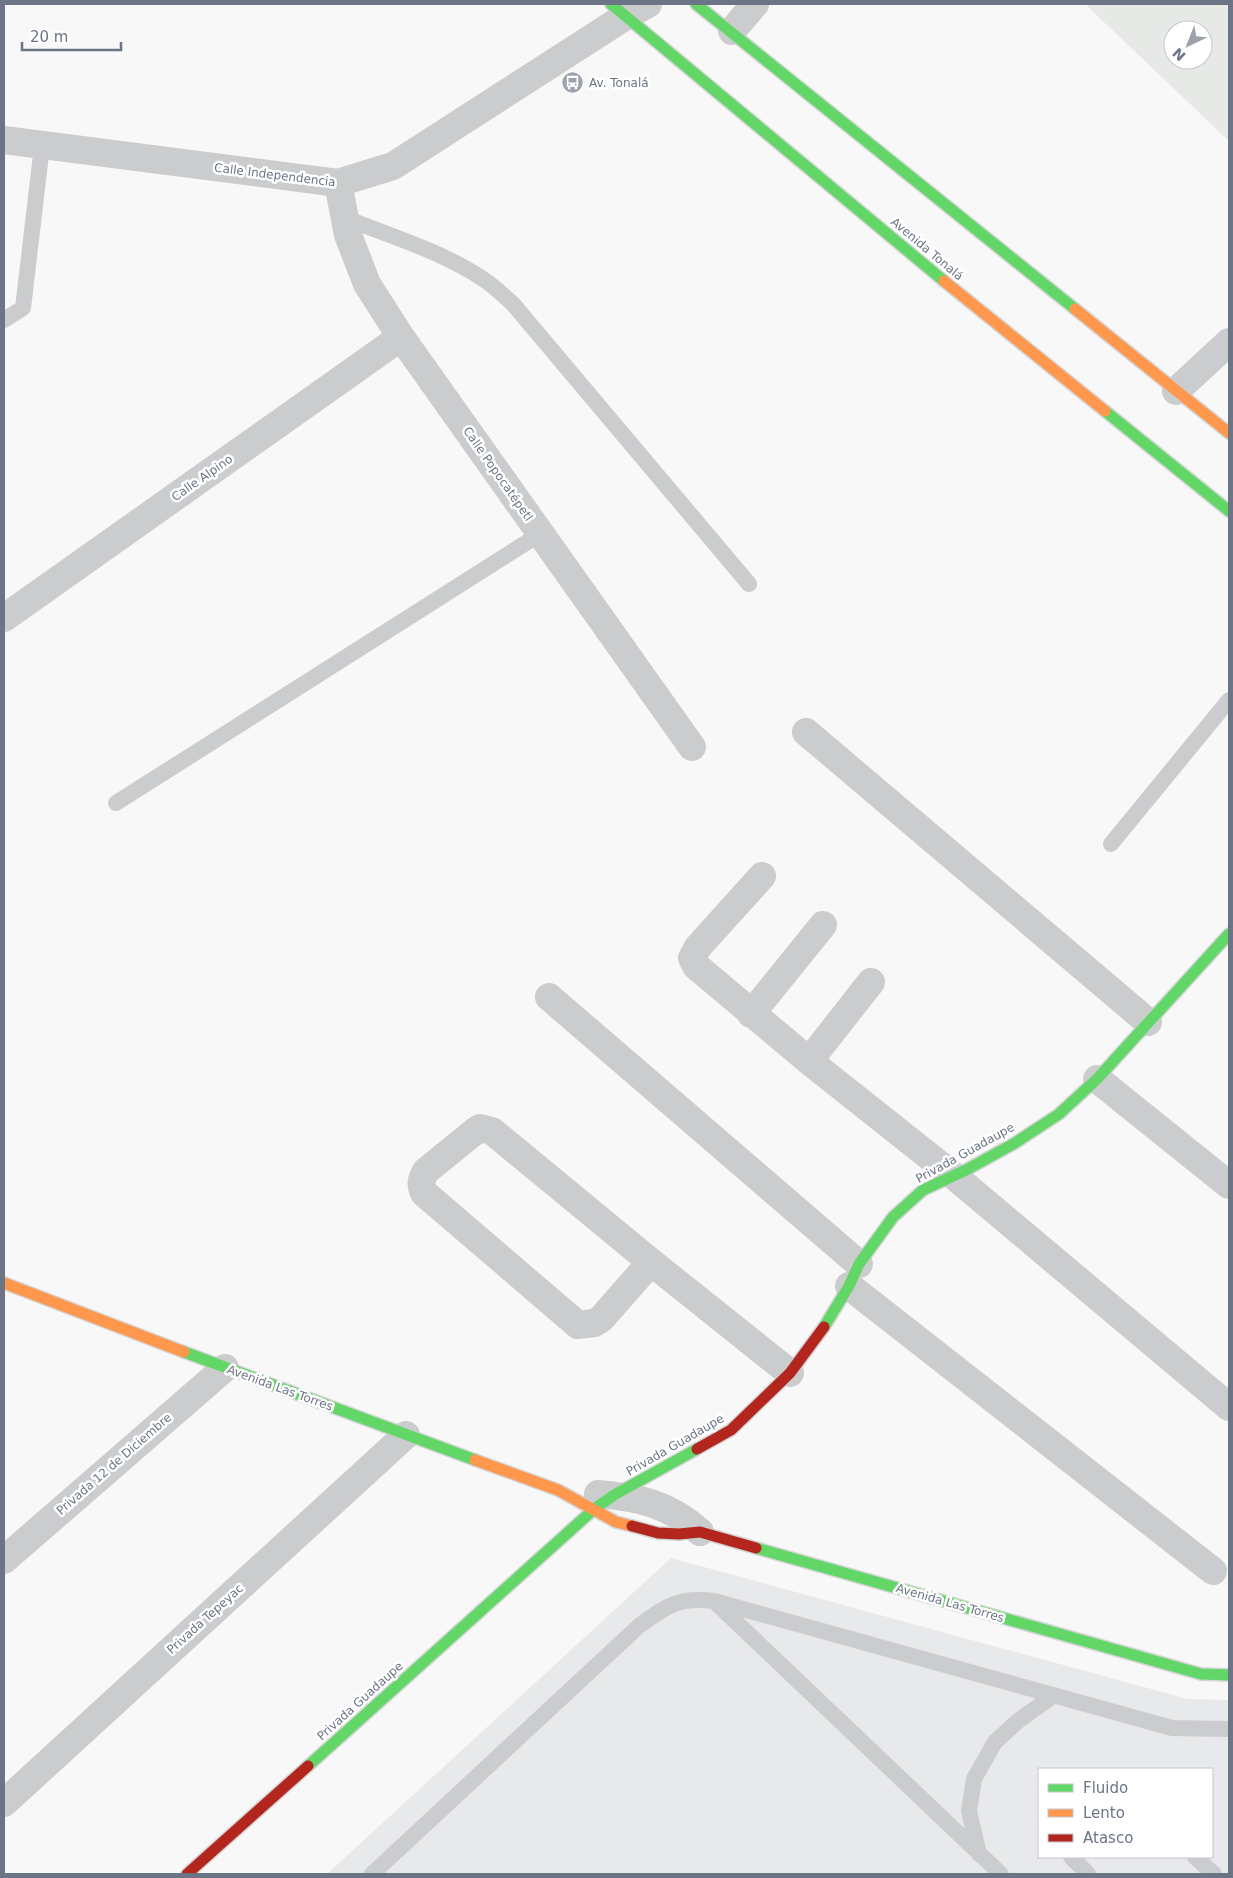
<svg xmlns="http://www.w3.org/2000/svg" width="1233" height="1878" font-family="'DejaVu Sans',sans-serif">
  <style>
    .built { fill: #e8e9ea; fill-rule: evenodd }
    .green { fill: #e6e9e6; fill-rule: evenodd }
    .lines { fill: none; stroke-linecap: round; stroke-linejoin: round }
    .fast-casing { stroke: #d4d5d6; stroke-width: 14 }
    .slow-casing { stroke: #d4d5d6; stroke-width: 14 }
    .jam-casing { stroke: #d4d5d6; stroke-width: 14 }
    .lane { stroke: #cbccce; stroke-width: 16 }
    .street { stroke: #cbccce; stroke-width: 28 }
    .fast { stroke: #63d668; stroke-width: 11 }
    .slow { stroke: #ff974d; stroke-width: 11 }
    .jam { stroke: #b3261e; stroke-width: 11 }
    .labels { text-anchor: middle; stroke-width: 5; stroke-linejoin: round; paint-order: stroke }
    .poi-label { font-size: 12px; fill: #6b7585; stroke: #fff; text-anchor: start }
    .street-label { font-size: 12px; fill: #6b7585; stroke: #fff }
  </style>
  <rect width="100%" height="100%" fill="#f8f8f8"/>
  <path class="built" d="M671,1558L1188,1699L1229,1700V1874H327ZM1039,1769H1212V1857H1039Z"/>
  <path class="green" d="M1085,4H1229V141ZM1173,30H1203V60H1173Z"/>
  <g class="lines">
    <defs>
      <path id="fast" d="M611,4L944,281
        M696,4L1075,309
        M1105,411L1229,511
        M824,1327L849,1286L859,1264L893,1217L923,1190L966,1170L1015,1143L1059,1114L1097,1079L1229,934
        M184,1352L475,1460
        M756,1548L1201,1674L1229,1675
        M308,1766L593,1510L614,1495L697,1449"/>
      <path id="slow" d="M944,281L1105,411
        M1075,309L1229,433
        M4,1283L184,1352
        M475,1460L558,1490L616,1522L632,1526"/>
      <path id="jam" d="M697,1449L731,1430L790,1373L824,1327
        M632,1526L658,1533L679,1534L700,1532L756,1548
        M187,1874L308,1766"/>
    </defs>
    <use href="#fast" class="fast-casing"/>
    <use href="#slow" class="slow-casing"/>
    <use href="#jam" class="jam-casing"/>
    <path class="lane" d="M345,218C391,236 446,253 486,281C496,288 504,296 513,304L749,584
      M4,320L23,308L42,146
      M116,803L540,534
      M1111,844L1229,700
      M716,1603L1001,1874
      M979,1854L969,1811L974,1779L995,1742L1018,1721L1054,1695
      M1071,1857L1088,1874
      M1195,1857L1214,1874
      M372,1874L640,1625C668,1605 679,1597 714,1601L1172,1728L1229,1729"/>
    <path class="street" d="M732,31L755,4
      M4,140L338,183L393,166L626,16L648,4
      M338,183L348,235L367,284L401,337L692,747
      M1176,391L1229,342
      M4,618L401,337
      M806,732L1148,1022
      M762,876L698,947L692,958L696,966L809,1061L954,1176L1229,1407
      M549,997L859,1264
      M751,1014L823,925
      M809,1061L871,982
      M1097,1079L1229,1185
      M651,1262L601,1319L594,1323L578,1325L424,1193C420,1184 421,1180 426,1171L474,1132L480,1128L492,1131L651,1262L790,1373
      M849,1286L1213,1571
      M598,1494C638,1497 669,1504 700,1532
      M4,1560L225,1368
      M4,1803L406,1435"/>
    <use href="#fast" class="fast"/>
    <use href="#slow" class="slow"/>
    <use href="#jam" class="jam"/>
  </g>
  <defs>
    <symbol id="bus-disc" viewBox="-11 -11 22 22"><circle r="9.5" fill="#9ca3ad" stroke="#fff"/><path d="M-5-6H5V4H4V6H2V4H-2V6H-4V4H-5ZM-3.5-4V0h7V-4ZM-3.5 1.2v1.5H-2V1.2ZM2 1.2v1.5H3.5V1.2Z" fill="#fff"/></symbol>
  </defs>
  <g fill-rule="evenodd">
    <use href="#bus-disc" x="560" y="70" width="25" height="25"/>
  </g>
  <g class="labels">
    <g class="poi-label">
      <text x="589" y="87">Av. Tonalá</text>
    </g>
    <g class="street-label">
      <text transform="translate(275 175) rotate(7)" y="4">Calle Independencia</text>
      <text transform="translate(927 249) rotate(40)" y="4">Avenida Tonalá</text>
      <text transform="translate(498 474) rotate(55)" y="4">Calle Popocatépetl</text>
      <text transform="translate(202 478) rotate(-35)" y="4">Calle Alpino</text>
      <text transform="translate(965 1153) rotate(-29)" y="4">Privada Guadaupe</text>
      <text transform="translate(280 1388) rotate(20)" y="4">Avenida Las Torres</text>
      <text transform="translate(675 1445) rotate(-30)" y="4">Privada Guadaupe</text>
      <text transform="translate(114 1464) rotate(-41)" y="4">Privada 12 de Diciembre</text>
      <text transform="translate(950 1603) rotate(16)" y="4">Avenida Las Torres</text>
      <text transform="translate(205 1619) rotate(-42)" y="4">Privada Tepeyac</text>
      <text transform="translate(360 1701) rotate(-42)" y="4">Privada Guadaupe</text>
    </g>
  </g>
  <rect width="1233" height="1878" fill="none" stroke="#6b7585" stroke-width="10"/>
  <rect x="1038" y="1768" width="175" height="90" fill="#ffffff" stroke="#c4c8ce"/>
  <rect x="1048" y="1784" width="25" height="8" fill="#63d668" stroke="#c4c8ce"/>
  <text x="1083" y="1793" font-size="15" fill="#6b7585">Fluido</text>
  <rect x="1048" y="1809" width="25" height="8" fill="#ff974d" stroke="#c4c8ce"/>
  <text x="1083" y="1818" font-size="15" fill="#6b7585">Lento</text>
  <rect x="1048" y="1834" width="25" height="8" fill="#b3261e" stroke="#c4c8ce"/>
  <text x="1083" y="1843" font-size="15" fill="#6b7585">Atasco</text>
  <g transform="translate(1188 45) rotate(223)"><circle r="24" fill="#ffffff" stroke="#c4c8ce"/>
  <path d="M0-4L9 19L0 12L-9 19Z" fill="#9ca3ad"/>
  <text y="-8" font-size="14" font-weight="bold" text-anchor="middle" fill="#6b7585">N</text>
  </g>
  <path d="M22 42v8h99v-8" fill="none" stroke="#6b7585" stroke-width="2.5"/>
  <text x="30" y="42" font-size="15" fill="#6b7585" stroke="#ffffff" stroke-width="4" paint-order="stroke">20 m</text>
</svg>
